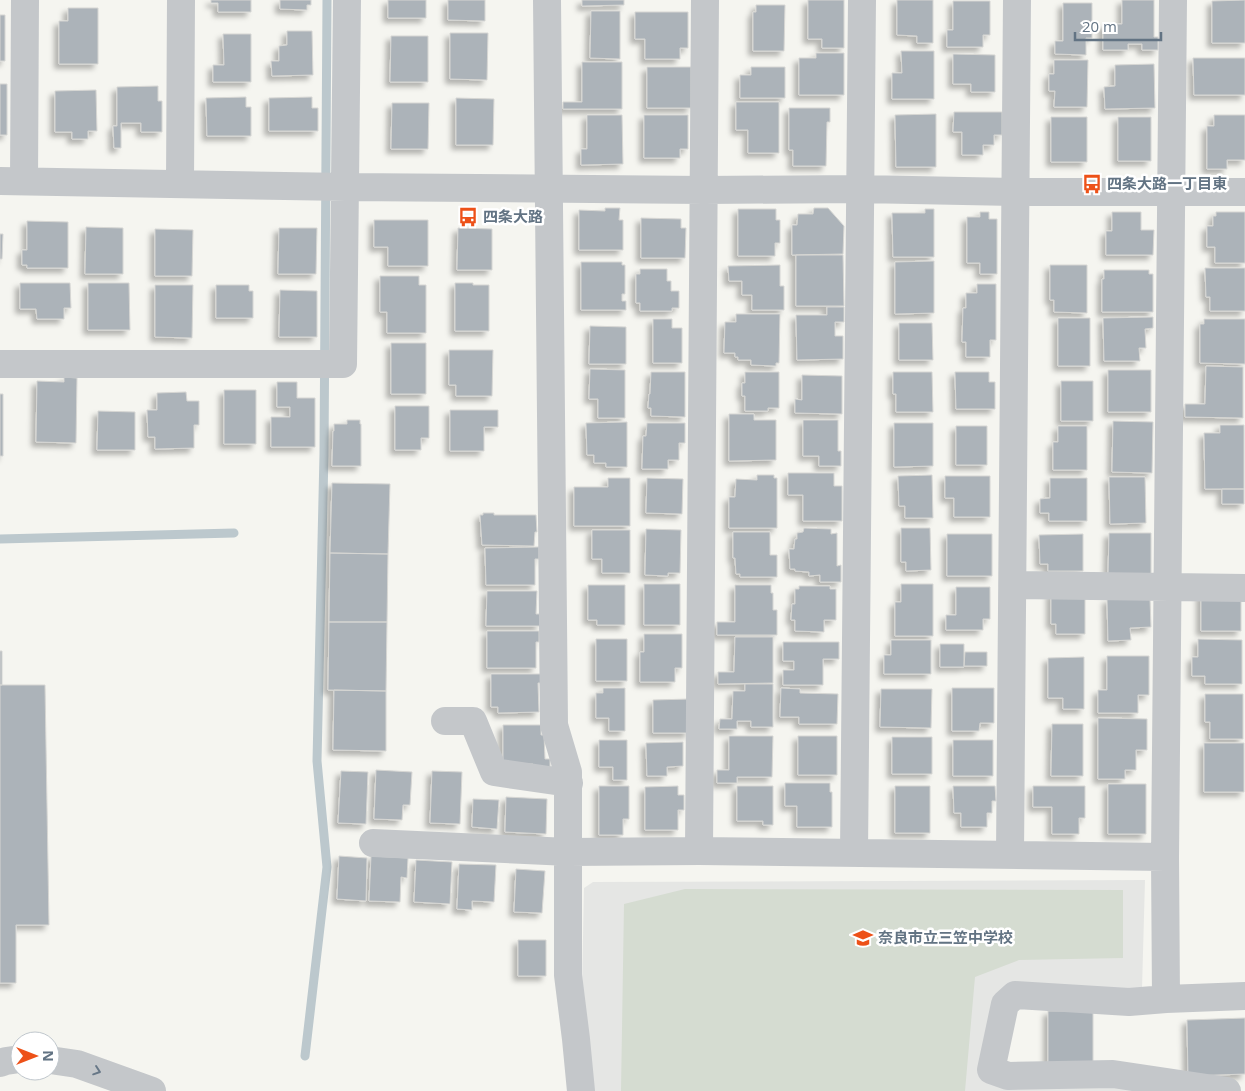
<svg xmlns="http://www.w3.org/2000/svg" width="1245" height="1091" font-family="'Open Sans','Noto Sans JP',sans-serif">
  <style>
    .built { fill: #e5e6e4 }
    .green { fill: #d5dcd1 }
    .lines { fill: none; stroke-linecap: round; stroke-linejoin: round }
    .stream { stroke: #bcc8cd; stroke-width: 9 }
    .building { fill: #acb3b9; stroke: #d6d6d3; filter: url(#shadow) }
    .minor { stroke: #c4c7ca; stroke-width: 28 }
    .oneway { stroke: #677787 }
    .labels { text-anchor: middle; stroke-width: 5; stroke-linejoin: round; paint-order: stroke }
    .poi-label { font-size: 15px; font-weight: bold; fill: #627383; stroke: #fff; text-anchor: start }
  </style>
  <defs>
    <filter id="shadow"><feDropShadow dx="-4.5" dy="4.5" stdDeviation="2.5" flood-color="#0004"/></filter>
  </defs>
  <rect width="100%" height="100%" fill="#f5f5f0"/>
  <path class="built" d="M1145,880L1142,989L1008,987L990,1077L1192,1091H594L582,987L584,888L593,882Z"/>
  <path class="green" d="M685,889L1123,890V958L1019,960L975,977L965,1091H621L624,904Z"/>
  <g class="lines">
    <path class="stream" d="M0,539L234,533
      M305,1056L327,867L317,761L324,454L327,0"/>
  </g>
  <path class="building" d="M211,0H251V12H218V3H211Z
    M280,0H311V5H307V10L280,9Z
    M388,0H426V18H388Z
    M448,0H485V21L448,20Z
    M582,0H624V5L582,6Z
    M808,0H844V48H822V39H808Z
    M897,0H933V43H917V36L897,35Z
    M1122,0H1154V37H1158V50H1142V44H1128V50H1103V24H1122Z
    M1245,0V43H1212V1Z
    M953,1H990V35H983V47H947V30H953Z
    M1063,3H1092V38H1086V55L1055,54V41H1063Z
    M756,5H785L784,51H753V12H756Z
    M68,8H98V64H59V21H68Z
    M591,11H620V59L590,58Z
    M635,12H688V48H680V59H645V39H635Z
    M0,15H5V61H0Z
    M287,31H312L313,75L272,76L271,61H279V46L287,45Z
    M450,33H488L487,80L450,79Z
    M223,34H251V82H213V65H224Z
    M391,36H428V82H390Z
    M901,51H934V99H892V73H902Z
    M816,53H844V95H799V58H816Z
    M953,54L995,55V92H971V84H953Z
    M1193,58H1245V95H1194Z
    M1054,60H1088L1087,107H1054L1055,91H1049V74H1054Z
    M582,62H622V109H563V102H582Z
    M1154,64L1155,108L1105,109L1104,87L1115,86V65Z
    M647,67H691V108H647Z
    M751,67H785V98H740V75H751Z
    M0,84H7V135H0Z
    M158,86V101H162V132H141V123H121V148H114L113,126H117V87Z
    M96,90L97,131H88V139H72V132H55V91Z
    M246,97V107H251V136H207L206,98Z
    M312,97V108H318V131H269V98Z
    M456,98L494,99L493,145H456Z
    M736,102H779V153H748V130H736Z
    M392,103H429L428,149H391Z
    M789,108H830V122H827L826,166H793V150H789Z
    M954,112H1002V135H994V145H983V155H962V132H953Z
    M936,114V167H896L895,115Z
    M587,115H622L623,164L581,165V149H587Z
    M644,115H688V149H680V158H644Z
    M1214,115H1245V160H1227V169H1207V126H1214Z
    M1051,117H1087V162H1051Z
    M1118,117H1151V161H1118Z
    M605,208H620L619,220H623V250H579V210L605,211Z
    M814,208H828L844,226L843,254L792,255V225H797L798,214H813Z
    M738,209H776V220H780V243H775V256H738Z
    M925,209H934V257H893L892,213H925Z
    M980,212H989V219H997V274H980V263H967V217H980Z
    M1112,212H1141V230H1154L1153,255H1106V231H1112Z
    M1216,212H1245V263H1215V247H1207V226H1213V216H1216Z
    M641,218L681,219V228H686L685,258H641Z
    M374,220H428V266H388V247H374Z
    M27,221L68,222V268H27V265H22V250H27Z
    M86,227L123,228V274H85Z
    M279,228H317L316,274H278Z
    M458,228L492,229V270H457Z
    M155,229L193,230L192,276H155Z
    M0,234H3L2,259H0Z
    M796,255H843L844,306H796Z
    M934,261V313L895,314V262Z
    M581,262H622V265H625V294H622V301H626V310H581Z
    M780,265V286H784V310H752V295H742V281H729L728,266Z
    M1050,265H1087V313L1054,312V300H1050Z
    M1205,268H1245V311H1210V297H1206Z
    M640,269H667V281H671V291H679V308H672V311H640V303H636V274H640Z
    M1104,270H1149V274H1153V312H1102V279H1104Z
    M380,276H419V285H426V333H387V312H380Z
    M20,283H70L71,308H64V319H37L36,309H20Z
    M88,283H129L130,330H88Z
    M455,283H473V285H489V331H455Z
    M977,284H996V340H990V357H966V342H962L963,308H966V293H977Z
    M155,285H193L192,338L155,337Z
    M216,285H249V291H253V318H216Z
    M280,290L317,291V337H279Z
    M827,307H844V322H835V336H843V359L797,360L796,315H827Z
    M736,314H780L779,363H776V366L751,365V360H738V357H735V353H724L725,322H736Z
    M1153,317V328L1145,329L1146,348H1139L1140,361H1104L1103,318Z
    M1058,318H1090V366H1058Z
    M653,319H672V328H682V363H653Z
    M1204,319H1245V364L1200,363V324H1204Z
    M899,323H932L933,360H899Z
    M590,326L626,327V364H589Z
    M391,343H426V394H391Z
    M449,350H493L492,396H456V385H449Z
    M1206,366L1243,367V418L1185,417V404H1205Z
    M590,369L625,370V418H598V399H589Z
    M1108,370H1151V412H1108Z
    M651,372H685V417L651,416V408H648L649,394H650Z
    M745,372H779V408H768V411H745V396H742V383H745Z
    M893,372H932L933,412H896V394H893Z
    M955,372H989V382H995V409H956Z
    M802,375L842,376V414L795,413V399L802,400Z
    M64,377L77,378L76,443L36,442L37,381L64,382Z
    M1061,381H1093V421H1061Z
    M277,382H297V398H315V447H271V417H290V407H277Z
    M224,390H256V444H224Z
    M186,392L187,401H199V425H194V448L155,449V437H148L147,410H157V393Z
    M0,394H3V456H0Z
    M395,406H429V438H421V450H395Z
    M450,410H498V427H484V451H450Z
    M98,411L135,412V450H97Z
    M729,414H754V420H776V460L729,461Z
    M347,420H360V424H361V466H332L333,431H334V424H347Z
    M803,420H838V451H841V466H819V456H803Z
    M1113,421L1153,422L1152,473L1112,472Z
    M627,422V467H606V463H594V455H587L586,423Z
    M647,423H685V443H679V460H668V469H642L643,436H646Z
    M894,423H933V466L894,467Z
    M1220,425H1244V489H1205L1204,433H1220Z
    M956,426H987V465H956Z
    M1058,426H1087V470H1053V442H1058Z
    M788,473H834V486H842V521H803V495H788Z
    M757,475H774V478H777V528H729V497H735L736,479L757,480Z
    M932,475L933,518H905V506H899L898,476Z
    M945,476H990V517H954V498H945Z
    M1109,477H1145L1146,523L1110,524Z
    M608,478H630V526H574V487H608Z
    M647,478L683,479L682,514L646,513Z
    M1050,478H1087V521H1049V513H1040V499L1050,498Z
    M332,483L390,484L388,554L330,553Z
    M1222,489H1244V504H1222Z
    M483,513H494V515H536L537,532H535L534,546L482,545L480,515H483Z
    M804,528L831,529V534L837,533V566L841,565V582H820V575L809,576V572L795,571V569H790L789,549H794L795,539H797V533L803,532Z
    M901,528H930L931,570L906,571V562H901Z
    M646,529L681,530L680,573H668V576L645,575Z
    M592,530H630V573H602V559H592Z
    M733,532H770V555H777V577H740V574H736L735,558H733Z
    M1109,533H1151V577H1108Z
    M947,534H992V576H947Z
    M1083,534V571H1048V564H1040L1039,535Z
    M539,547V559H535V585H486L485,548Z
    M330,553L388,554L387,622H329Z
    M644,584H680V625H644Z
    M901,584H933V636H895V602H901Z
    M588,585H625V625H597V620H588Z
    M735,585H771V593H773V610H777V635H717V622H735Z
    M799,586H830V589H836V620H824V632L795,631V620H791L792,604H795V589H799Z
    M956,587H990V619H983V630H946V615H956Z
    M487,591H537L536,614H540V626H486Z
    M1051,592H1085V634H1056V624H1051Z
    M1201,593H1241V631H1201Z
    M1107,599H1150L1151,627L1130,628L1131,640L1108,641Z
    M329,622H387L386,691L328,690Z
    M487,631H539V642H536V668H487Z
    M644,634H682V668H675V682H640V652H644Z
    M735,637H773V683L718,684V672H734Z
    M596,639H627V681H596Z
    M1198,639L1242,640V684H1205V676H1192V657H1198Z
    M891,640H931V674H884V655H891Z
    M783,642H839V659H823V685H783V670H794V661H783Z
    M940,644H964V667H940Z
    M0,651H2V685H0Z
    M965,652H987V666H964Z
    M1107,656H1149V695H1138V713H1098V690H1107Z
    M1084,657V709H1063V698H1048V658Z
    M491,674H541V683H538L539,712L498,713V707H491Z
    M745,684H773V727H751V721H737V729H719L720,719H732L733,691H745Z
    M0,685H45L49,925H16V983H0Z
    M603,688H625V731H609V718H596V693H603Z
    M781,688L800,689V693L838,694L837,724H799V717H780Z
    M952,688H994V723H980L979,731H952Z
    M881,689H932L931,728L880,727Z
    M334,690L386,691V751L333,750Z
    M1205,694H1243V739H1210V722H1205Z
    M689,699V733H653V700Z
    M1098,718L1147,719V750H1136V770H1125V779H1098Z
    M1052,724H1083V776H1051Z
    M503,725H541V735H544L545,759H550V772H533V764H503Z
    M729,736H773L772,777H737V783H717V770H729Z
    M798,736H837V775H798Z
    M892,737H932V774H892Z
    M599,740H627V780H613V767H599Z
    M953,740H993V776H953Z
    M683,742V766L667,767V776H647L646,743Z
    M1204,743H1244V792H1204Z
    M376,770L412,772L410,805H403L402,820L374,819Z
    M341,771L368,772L366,824L338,823Z
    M432,771L462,772L460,824L430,823Z
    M785,783H830V792H832V827H797V806H785Z
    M1108,784H1146V834H1108Z
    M599,786H629V819H623V835H599Z
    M678,786V795H684V810H678V830H645V787Z
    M737,786H773V825H763V821H737Z
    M895,786H930V833H895Z
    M953,786H995L996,801H992V813H987V827H961V813H954Z
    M1033,786H1085V818H1079V834H1052V807H1033Z
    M506,797L547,799L546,834L505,832Z
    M473,799L499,800L497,829L472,827Z
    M339,856L367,858L366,901L337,899Z
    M371,856L408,858L407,878L401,877L400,902L369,901Z
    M416,860L452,862L450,904L414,902Z
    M459,864L496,865L494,902L472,901V910L457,909Z
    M516,869L545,871L542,913L514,912Z
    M518,940H546V976H518Z
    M1048,1011H1093V1065L1048,1064Z
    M1245,1018V1074L1188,1076L1187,1020Z"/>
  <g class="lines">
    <path class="minor" d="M547,0L554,725L568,772V975L576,1039L581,1091
      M1173,0L1165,857L1166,999L1245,996
      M0,181L346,187L704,190L860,189L1015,192H1245
      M24,181L25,0
      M180,184L181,0
      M0,364H343L347,0
      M1013,585L1245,588
      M445,721H473L494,772L569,783
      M373,843L569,852L699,851L1165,857
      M699,851L705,0
      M854,853L862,0
      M1010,854L1017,0
      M1166,999L1129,1002L1015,995L1005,1004L991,1070L1008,1076L1113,1074L1227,1091
      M50,1060L77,1064L152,1091
      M0,1063L6,1061L20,1059"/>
  </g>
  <defs><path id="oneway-chevron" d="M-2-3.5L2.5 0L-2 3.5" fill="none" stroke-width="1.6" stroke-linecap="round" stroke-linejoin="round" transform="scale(1.25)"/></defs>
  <use class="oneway" href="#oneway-chevron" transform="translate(97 1071) rotate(19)"/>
  <defs>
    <symbol id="bus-bare" viewBox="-9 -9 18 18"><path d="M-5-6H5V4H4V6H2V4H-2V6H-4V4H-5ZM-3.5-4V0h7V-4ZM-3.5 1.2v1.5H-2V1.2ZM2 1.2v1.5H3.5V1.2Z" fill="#ed5118" stroke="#fff" stroke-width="2.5" paint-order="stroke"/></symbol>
    <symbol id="school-bare" viewBox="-9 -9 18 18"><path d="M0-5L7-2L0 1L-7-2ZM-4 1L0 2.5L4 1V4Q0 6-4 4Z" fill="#ed5118" stroke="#fff" stroke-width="2.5" paint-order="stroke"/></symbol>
  </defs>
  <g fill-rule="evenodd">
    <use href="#bus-bare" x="1078" y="170" width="28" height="28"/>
    <use href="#bus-bare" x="454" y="203" width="28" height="28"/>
    <use href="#school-bare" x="849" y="924" width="28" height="28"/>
  </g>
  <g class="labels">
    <g class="poi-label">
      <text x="1107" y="189">四条大路一丁目東</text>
      <text x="483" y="222">四条大路</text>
      <text x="878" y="943">奈良市立三笠中学校</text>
    </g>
  </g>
  <g transform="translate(35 1056) rotate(90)"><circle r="24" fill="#ffffff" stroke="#c0c7cd"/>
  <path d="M0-4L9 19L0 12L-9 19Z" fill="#ed5118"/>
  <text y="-8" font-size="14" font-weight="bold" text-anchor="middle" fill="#627383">N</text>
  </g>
  <path d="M1075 32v8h86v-8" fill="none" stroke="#627383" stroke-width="2.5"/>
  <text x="1082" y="32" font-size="15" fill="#627383" stroke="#ffffff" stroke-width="4" paint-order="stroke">20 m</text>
</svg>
